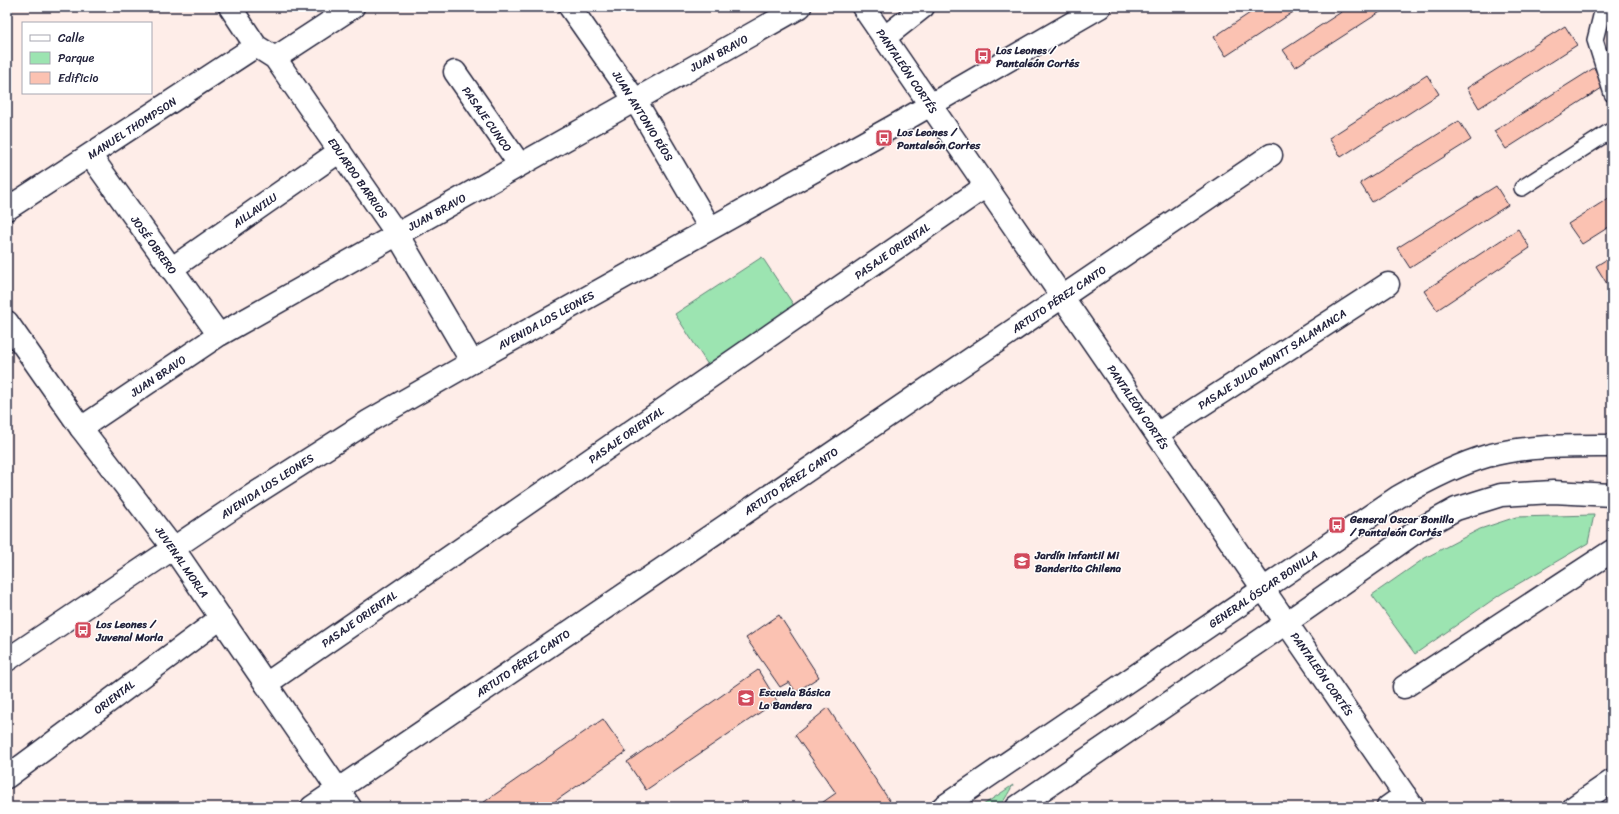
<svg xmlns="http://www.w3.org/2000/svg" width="1619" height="814" font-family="Sriracha,sans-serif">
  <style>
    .green { fill: #9ce4b1; stroke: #5f8376 }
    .building { fill: #fbc2b2; stroke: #22223b }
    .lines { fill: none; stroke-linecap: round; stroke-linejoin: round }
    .service-casing { stroke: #22223b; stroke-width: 18 }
    .minor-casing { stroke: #22223b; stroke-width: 25 }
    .tertiary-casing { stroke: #22223b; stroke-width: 25 }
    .secondary-casing { stroke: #22223b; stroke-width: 25 }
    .service { stroke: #fff; stroke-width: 15 }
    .minor { stroke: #fff; stroke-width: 22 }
    .tertiary { stroke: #fff; stroke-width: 22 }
    .secondary { stroke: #fff; stroke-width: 22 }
    .labels { text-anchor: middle; stroke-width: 3; stroke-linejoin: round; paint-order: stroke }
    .poi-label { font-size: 11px; font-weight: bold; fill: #22223b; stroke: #fff; text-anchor: start }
    .street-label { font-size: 11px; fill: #22223b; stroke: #fff }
  </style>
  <rect width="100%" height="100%" fill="#feede8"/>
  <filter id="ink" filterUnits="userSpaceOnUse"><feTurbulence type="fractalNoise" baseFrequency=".025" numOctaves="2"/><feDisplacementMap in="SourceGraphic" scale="8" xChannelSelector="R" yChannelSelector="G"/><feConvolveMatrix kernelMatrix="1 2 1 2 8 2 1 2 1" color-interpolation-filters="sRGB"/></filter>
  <g filter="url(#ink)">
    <path class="green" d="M762,257L795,307L708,365L675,314Z
      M1594,515L1588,543L1501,594L1415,654L1372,595L1425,558L1480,529L1516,517Z
      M1013,785C1001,805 1004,807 980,807Z"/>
    <path class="building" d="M1259,7H1301L1226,56L1214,37Z
      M1349,7H1388L1295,67L1283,50Z
      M1565,26L1577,45L1479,108L1467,88Z
      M1594,68L1605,86L1506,149L1494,131Z
      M1427,75L1439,94L1341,157L1329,138Z
      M1459,121L1471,140L1372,202L1360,183Z
      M1496,186L1508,205L1410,268L1397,248Z
      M1612,196V225L1582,244L1568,224Z
      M1518,229L1530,248L1437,310L1424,291Z
      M1612,256V281L1607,284L1596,266Z
      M779,615L819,677L796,692L789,682L780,687L746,638Z
      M758,670L777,701L646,790L627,762Z
      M828,708L893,806L892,807H816L836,793L795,735Z
      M603,719L626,752L547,807H477Z"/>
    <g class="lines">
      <defs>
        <path id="service" d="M1611,7L1601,16L1595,40L1612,94
          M1522,188L1612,130"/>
        <path id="minor" d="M230,7L256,46L275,58L397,234L472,362
          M570,7L635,100L710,228
          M863,7L1413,807
          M884,38L923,7
          M275,58L353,7
          M455,72L520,165
          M90,155L219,335
          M7,209L256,46
          M171,269L340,151
          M81,428L219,335L800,7
          M1157,434L1388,284
          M266,684L986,186
          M1404,687L1612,551
          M7,777L221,618
          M312,807L1271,155
          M1388,807L1405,795
          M1574,807L1612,781"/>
        <path id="tertiary" d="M7,322L81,428L173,548L350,807
          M943,807L1398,497C1426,481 1456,465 1487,456C1528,445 1570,446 1612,446
          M1017,807L1286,623L1420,529L1456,509L1501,495L1553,492L1612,495"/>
        <path id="secondary" d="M7,660L245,500L369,421L472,362L894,126L1100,7"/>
      </defs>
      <use href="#service" class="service-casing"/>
      <use href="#minor" class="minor-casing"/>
      <use href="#tertiary" class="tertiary-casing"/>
      <use href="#secondary" class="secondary-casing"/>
      <use href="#service" class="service"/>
      <use href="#minor" class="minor"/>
      <use href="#tertiary" class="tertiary"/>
      <use href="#secondary" class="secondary"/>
    </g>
  </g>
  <defs>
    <symbol id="bus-square" viewBox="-11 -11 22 22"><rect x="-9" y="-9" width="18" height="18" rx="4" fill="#d1495b" stroke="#fff"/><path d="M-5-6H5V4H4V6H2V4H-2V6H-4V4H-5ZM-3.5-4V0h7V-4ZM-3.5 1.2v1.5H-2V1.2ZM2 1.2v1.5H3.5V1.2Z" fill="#fff"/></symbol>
    <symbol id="school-square" viewBox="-11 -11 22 22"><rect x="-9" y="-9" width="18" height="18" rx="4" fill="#d1495b" stroke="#fff"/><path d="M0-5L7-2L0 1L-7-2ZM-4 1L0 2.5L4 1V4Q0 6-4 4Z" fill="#fff"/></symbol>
  </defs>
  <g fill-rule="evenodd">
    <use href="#bus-square" x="973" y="46" width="20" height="20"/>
    <use href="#bus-square" x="874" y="128" width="20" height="20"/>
    <use href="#bus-square" x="1327" y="515" width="20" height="20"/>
    <use href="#school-square" x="1012" y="551" width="20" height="20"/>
    <use href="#bus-square" x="73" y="620" width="20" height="20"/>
    <use href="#school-square" x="736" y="688" width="20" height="20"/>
  </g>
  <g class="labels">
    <g class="poi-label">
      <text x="996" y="54">Los Leones /<tspan x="996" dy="13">Pantaleón Cortés</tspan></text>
      <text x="897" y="136">Los Leones /<tspan x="897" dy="13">Pantaleón Cortes</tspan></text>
      <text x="1350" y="523">General Oscar Bonilla<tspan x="1350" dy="13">/ Pantaleón Cortés</tspan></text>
      <text x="1035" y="559">Jardín infantil Mi<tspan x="1035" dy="13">Banderita Chilena</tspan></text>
      <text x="96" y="628">Los Leones /<tspan x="96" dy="13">Juvenal Morla</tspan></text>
      <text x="759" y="696">Escuela Básica<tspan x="759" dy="13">La Bandera</tspan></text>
    </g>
    <g class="street-label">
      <text transform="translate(719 53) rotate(-29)" y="4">JUAN BRAVO</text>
      <text transform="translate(907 71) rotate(56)" y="4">PANTALEÓN CORTÉS</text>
      <text transform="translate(643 116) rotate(58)" y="4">JUAN ANTONIO RÍOS</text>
      <text transform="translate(487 119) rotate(55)" y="4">PASAJE CUNCO</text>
      <text transform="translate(132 128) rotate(-33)" y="4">MANUEL THOMPSON</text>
      <text transform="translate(358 178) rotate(55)" y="4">EDUARDO BARRIOS</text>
      <text transform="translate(255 210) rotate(-35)" y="4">AILLAVILU</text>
      <text transform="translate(437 212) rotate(-29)" y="4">JUAN BRAVO</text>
      <text transform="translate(154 245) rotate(54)" y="4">JOSÉ OBRERO</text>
      <text transform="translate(892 251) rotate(-35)" y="4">PASAJE ORIENTAL</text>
      <text transform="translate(1059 299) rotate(-34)" y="4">ARTUTO PÉREZ CANTO</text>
      <text transform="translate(546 320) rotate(-29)" y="4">AVENIDA LOS LEONES</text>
      <text transform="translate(1272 359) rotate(-33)" y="4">PASAJE JULIO MONTT SALAMANCA</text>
      <text transform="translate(158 376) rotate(-34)" y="4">JUAN BRAVO</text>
      <text transform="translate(1138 407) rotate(56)" y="4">PANTALEÓN CORTÉS</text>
      <text transform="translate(626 435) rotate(-35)" y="4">PASAJE ORIENTAL</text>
      <text transform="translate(791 481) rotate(-34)" y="4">ARTUTO PÉREZ CANTO</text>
      <text transform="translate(267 486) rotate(-33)" y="4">AVENIDA LOS LEONES</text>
      <text transform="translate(182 562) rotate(55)" y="4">JUVENAL MORLA</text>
      <text transform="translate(1263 589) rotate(-34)" y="4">GENERAL ÓSCAR BONILLA</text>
      <text transform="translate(359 619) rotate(-35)" y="4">PASAJE ORIENTAL</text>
      <text transform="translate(523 663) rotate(-34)" y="4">ARTUTO PÉREZ CANTO</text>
      <text transform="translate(1322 674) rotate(55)" y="4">PANTALEÓN CORTÉS</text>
      <text transform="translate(114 697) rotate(-37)" y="4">ORIENTAL</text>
    </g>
  </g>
  <rect width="1619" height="814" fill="none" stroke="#fff" stroke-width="24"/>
  <rect x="12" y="12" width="1595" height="790" fill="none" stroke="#22223b" stroke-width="1.5" filter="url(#ink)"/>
  <rect x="22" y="22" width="130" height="72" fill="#ffffff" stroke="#a7a7b1"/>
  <rect x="30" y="35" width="20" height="6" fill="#ffffff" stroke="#a7a7b1"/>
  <text x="58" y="42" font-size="12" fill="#22223b">Calle</text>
  <rect x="30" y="52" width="20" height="12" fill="#9ce4b1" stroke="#a7a7b1"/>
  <text x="58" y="62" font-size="12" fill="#22223b">Parque</text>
  <rect x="30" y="72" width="20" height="12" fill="#fbc2b2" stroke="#a7a7b1"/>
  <text x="58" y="82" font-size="12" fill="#22223b">Edificio</text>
</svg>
